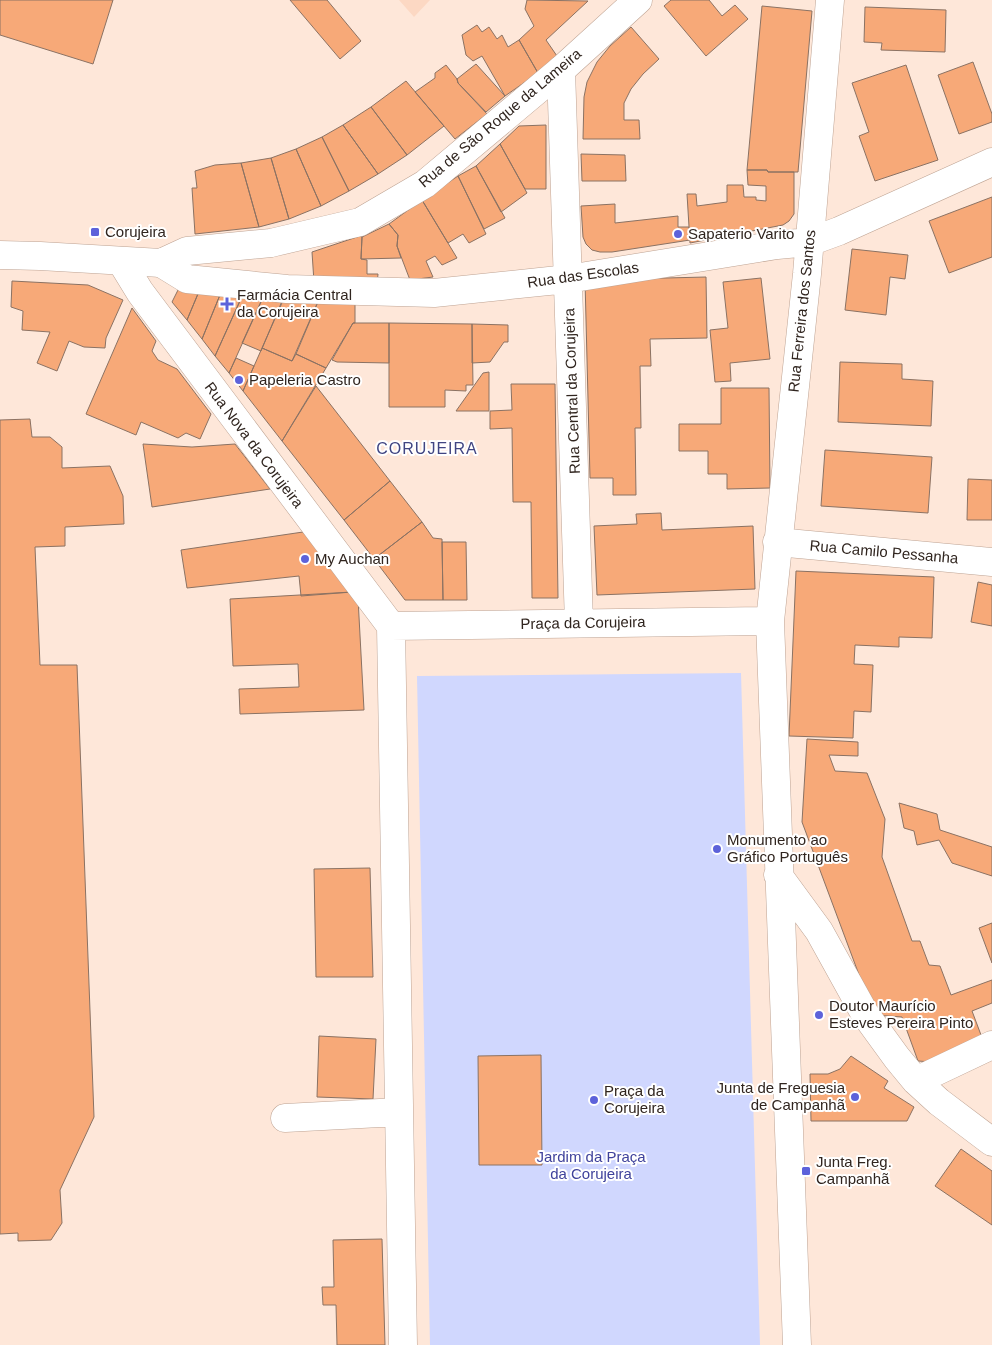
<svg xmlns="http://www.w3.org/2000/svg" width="992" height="1345" font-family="Helvetica,sans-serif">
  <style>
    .built { fill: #fcd8c3 }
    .green { fill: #d0d7fe }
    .building { fill: #f7a978; stroke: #8b7263 }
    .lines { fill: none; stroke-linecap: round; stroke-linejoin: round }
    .minor-casing { stroke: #bea393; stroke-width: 29 }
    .major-casing { stroke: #bea393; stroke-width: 29 }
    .minor { stroke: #fff; stroke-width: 28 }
    .major { stroke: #fff; stroke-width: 28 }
    .poi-dot { fill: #5d62da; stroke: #fff; stroke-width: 2 }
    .labels { text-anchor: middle; stroke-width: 4; stroke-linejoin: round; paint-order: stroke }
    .street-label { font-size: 15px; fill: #30251f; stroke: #fff }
    .poi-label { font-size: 15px; fill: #30251f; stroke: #fff; text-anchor: start }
    .park-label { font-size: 15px; fill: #40439c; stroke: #fff }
    .neighbourhood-label { font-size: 16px; letter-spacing: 1px; fill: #404582; stroke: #fff }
  </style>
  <rect width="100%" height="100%" fill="#fee7d9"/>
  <path class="built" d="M399,0H430L414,17Z"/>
  <path class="green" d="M741,673L760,1345H430L417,676Z"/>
  <path class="building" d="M0,0H113L93,64L0,35Z
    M290,0H327L361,41L340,59Z
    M527,0L588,1L546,40L557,56L538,73L519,40L534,26L525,9Z
    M671,0H709L722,16L735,5L748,19L706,56L664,6Z
    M762,6L812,11L798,172H768L767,170H747Z
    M865,7L946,10L945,52L881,50L882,43L864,42Z
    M477,25L482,32L489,27L497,39L502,35L508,47L519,40L538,73L505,96L482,56L473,61L466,55L462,35Z
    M631,27L659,59L643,74L631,89L624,103V120H639L640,139H583L584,97L587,82L597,62L610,46Z
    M973,62L992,114V122L959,134L938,75Z
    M476,64L505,96L486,112L458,83L457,79Z
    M446,65L457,79L458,83L487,114L455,139L415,92L435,78V73Z
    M906,65L938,160L875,181L859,136L869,132L852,83Z
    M406,81L444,126L407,155L371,107Z
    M371,107L407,155L378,174L343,125Z
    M343,125L378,174L349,191L322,137Z
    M546,125V189H525L500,144L519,126Z
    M322,137L349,191L321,206L296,149Z
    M500,144L527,193L501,212L476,166Z
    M296,149L321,206L289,219L271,158Z
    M581,154L625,155L626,181H582Z
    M271,158L289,219L259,227L241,163Z
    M241,163L259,227L195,234L192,188H197L195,171L215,165Z
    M476,166L505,218L484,229L458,176Z
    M747,170H767L768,172H794V214L789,221L783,225L690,243L687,194H696L697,206L727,202V185H743L744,197H756V200L766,201V186L748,185Z
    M458,176L486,234L469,243L463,234L448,243L422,200Z
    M992,197V257L949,273L929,221Z
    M422,200L457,258L442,265L435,256L426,261L433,277L410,280L397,246L398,235L389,224Z
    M615,204V223L678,216V227H689L690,240L612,252H600L592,250L586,244L583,237L581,206Z
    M389,224L398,235L397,246L401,258L361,259L362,237Z
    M360,236L362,237L361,259L367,260V274H378L377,285L314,282L312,252Z
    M852,249L908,255L905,279L890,277L886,315L845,310Z
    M706,277L707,338L650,339L651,366H640L641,428H635L636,495H613V478H590L585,280Z
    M761,278L770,359L730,363L731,381L715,382L710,330L728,328L723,282Z
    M12,281L88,285L123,300L106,338L105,348L84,347L69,341L57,371L37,363L50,332L22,330L23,311L11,307Z
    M179,288L200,289L187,320L172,302Z
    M200,289L222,290L202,339L187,320Z
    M222,290L244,292L215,356L202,339Z
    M244,292L265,293L229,373L215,356Z
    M265,293L285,294L261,351L242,343Z
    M285,296L320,297L292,361L262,348Z
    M320,297L355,299V323H353L326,368L296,354Z
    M132,308L156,341L152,351L158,360L177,369L211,414L200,439L186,433L178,438L141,422L136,435L86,414Z
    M353,323H389V363L337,362L332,360Z
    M389,323L472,324L473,385H466V391L445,390V407H389Z
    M472,324L508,325V342H504L490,362L472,363Z
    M262,348L292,361L296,354L326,368L282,441L243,391Z
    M236,358L254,366L243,391L229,373Z
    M840,362L902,364V379L933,381L931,426L838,422Z
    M489,372V411H456L483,373Z
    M511,384H555L558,598H532L531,502H513L512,428L490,429V411L512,410Z
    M316,386L390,481L344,520L282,441Z
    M721,388H769L770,488L727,489V474H708V451H679V424H721Z
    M30,419L32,437H50L62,447V468L110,466L123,496L124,524L65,527V546L35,547L40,665H77L94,1117L60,1190L62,1223L51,1240L18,1241V1233L0,1234V420Z
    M143,444L192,447L235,444L270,489L152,507Z
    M825,450L932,457L928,513L821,506Z
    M968,479L992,480V520H967Z
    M390,481L422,522L374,559L344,520Z
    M661,513L662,530L753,526L755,589L597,595L594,526L637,524L636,514Z
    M422,522L433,538L442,539L443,600H405L374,559Z
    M303,532L352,592L301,596L299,576L187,588L181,550Z
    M442,542H466L467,600H443Z
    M796,571L934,577L932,638L899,637V647L855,645L854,664L873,665L871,712L854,711L853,738L789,736Z
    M978,582L992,585V626L971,622Z
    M352,592L358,598L364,710L240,714L239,689L299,687L298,664L233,666L230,599Z
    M807,739L858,742V756L829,755L835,771L867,773L885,819L882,857L912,941H920L929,965L940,966L951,995L992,980V1003L972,1011L984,1043L933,1062L918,1061L902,1017L874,1015L802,822Z
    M899,803L937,814L940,830L992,847V876L952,863L939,840L917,845L914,831L904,828Z
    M370,868L373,977H316L314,869Z
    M992,923V963L979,928Z
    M319,1036L376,1039L373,1099L317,1097Z
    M541,1055L542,1165H479L478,1056Z
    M851,1056L888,1081L884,1088L914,1107L907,1121H811L810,1074H828L840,1069Z
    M961,1149L992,1171V1225L935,1186Z
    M382,1239L385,1345H337L336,1305H323L322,1287H334L333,1240Z"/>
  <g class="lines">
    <defs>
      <path id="minor" d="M561,70L579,623
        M121,261L140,292L391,626
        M161,263L187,279L287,289L434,293L568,279L777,245L809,242L839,231L992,162
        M777,542L992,562
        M391,626L403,1345
        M391,626L770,621
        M778,875L819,931L865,1014L897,1058L916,1081L939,1102L992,1142
        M916,1081L992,1045
        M285,1118L399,1112
        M797,1345L770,621L807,274L830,0"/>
      <path id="major" d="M0,255L40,256L161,263L187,251L271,243L360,222L425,184L561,70L638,0"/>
    </defs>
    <use href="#minor" class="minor-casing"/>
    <use href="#major" class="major-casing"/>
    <use href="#minor" class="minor"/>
    <use href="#major" class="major"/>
  </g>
  <g class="poi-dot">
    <rect x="90" y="227" width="10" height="10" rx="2.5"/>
    <circle cx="678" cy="234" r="5"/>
    <path d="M224.5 296.5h5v5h5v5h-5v5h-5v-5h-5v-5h5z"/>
    <circle cx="239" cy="380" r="5"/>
    <circle cx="305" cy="559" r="5"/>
    <circle cx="717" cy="849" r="5"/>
    <circle cx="819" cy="1015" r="5"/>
    <circle cx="855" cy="1097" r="5"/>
    <circle cx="594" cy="1100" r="5"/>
    <rect x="801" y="1166" width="10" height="10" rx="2.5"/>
  </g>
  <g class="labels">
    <g class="street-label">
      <text transform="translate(500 118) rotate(-40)" y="5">Rua de São Roque da Lameira</text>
      <text transform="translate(583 275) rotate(-8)" y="5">Rua das Escolas</text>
      <text transform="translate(802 311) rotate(-84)" y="5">Rua Ferreira dos Santos</text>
      <text transform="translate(572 391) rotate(-92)" y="5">Rua Central da Corujeira</text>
      <text transform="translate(254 445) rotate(53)" y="5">Rua Nova da Corujeira</text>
      <text transform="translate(884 552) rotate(5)" y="5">Rua Camilo Pessanha</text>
      <text transform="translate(583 623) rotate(-1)" y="5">Praça da Corujeira</text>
    </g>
    <g class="poi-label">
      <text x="105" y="237">Corujeira</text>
      <text x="688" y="239">Sapaterio Varito</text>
      <text x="237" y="300">Farmácia Central<tspan x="237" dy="17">da Corujeira</tspan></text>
      <text x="249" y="385">Papeleria Castro</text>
      <text x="315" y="564">My Auchan</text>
      <text x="727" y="845">Monumento ao<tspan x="727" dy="17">Gráfico Português</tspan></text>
      <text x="829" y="1011">Doutor Maurício<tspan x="829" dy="17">Esteves Pereira Pinto</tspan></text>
      <text x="845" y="1093" text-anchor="end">Junta de Freguesia<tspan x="845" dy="17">de Campanhã</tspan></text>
      <text x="604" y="1096">Praça da<tspan x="604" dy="17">Corujeira</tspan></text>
      <text x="816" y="1167">Junta Freg.<tspan x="816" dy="17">Campanhã</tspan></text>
    </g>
    <g class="park-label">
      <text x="591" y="1162">Jardim da Praça<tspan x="591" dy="17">da Corujeira</tspan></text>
    </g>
    <g class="neighbourhood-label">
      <text x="427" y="454">CORUJEIRA</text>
    </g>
  </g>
</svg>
